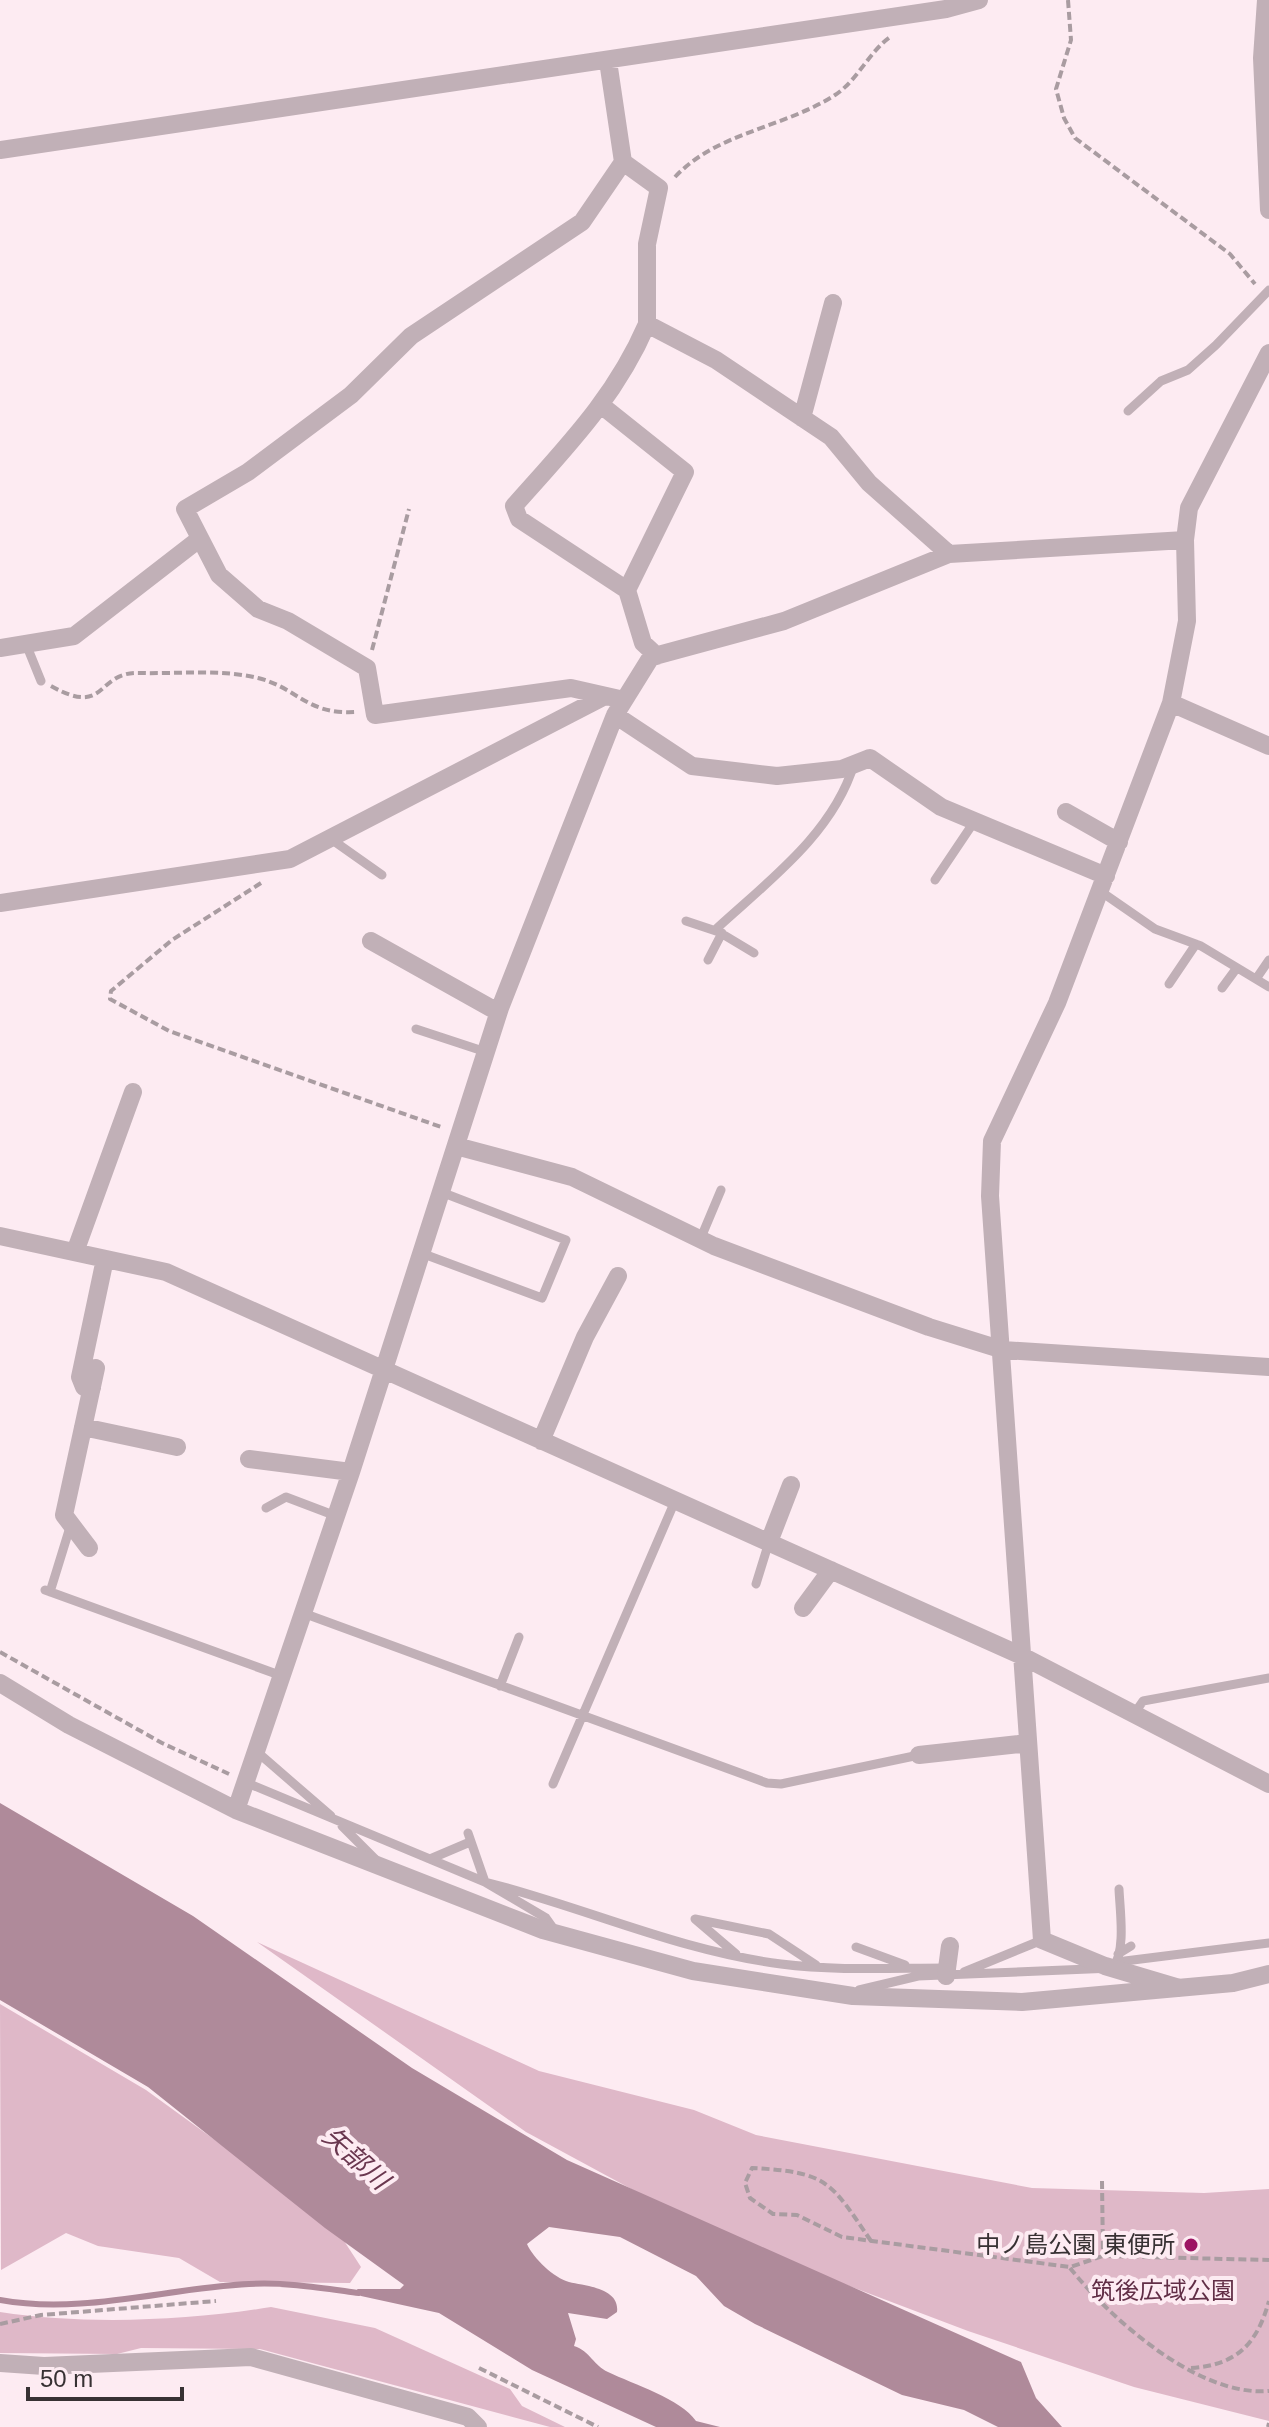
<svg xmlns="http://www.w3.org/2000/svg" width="1269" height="2427" font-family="Arial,'Noto Sans JP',sans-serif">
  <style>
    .green { fill: #dfb8c8 }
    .water { fill: #af8a9a }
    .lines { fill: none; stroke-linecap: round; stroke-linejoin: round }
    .stream { stroke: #af8a9a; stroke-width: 6 }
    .path { stroke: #a99ca1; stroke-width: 4; stroke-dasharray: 8 4; stroke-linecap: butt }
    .service { stroke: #c1b0b7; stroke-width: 9 }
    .minor { stroke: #c1b0b7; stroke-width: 18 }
    .poi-dot { fill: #9d1564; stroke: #fdebf2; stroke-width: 3 }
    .labels { text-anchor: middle; stroke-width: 8; stroke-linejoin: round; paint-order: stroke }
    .poi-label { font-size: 24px; fill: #373133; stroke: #fdebf2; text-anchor: end }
    .park-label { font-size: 24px; fill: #612e46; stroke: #fdebf2 }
    .water-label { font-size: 26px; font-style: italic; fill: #6a374f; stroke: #fdebf2 }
  </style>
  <rect width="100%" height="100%" fill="#fdebf2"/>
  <path class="green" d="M257,1942L539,2071L694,2110L756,2135L1032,2188L1204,2193L1269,2189V2421L1134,2387L968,2331L720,2237L526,2132Z
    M0,2004L146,2090L335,2227L361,2267L350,2283L220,2282L179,2258L98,2246L66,2233L1,2270Z
    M271,2307L375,2328L510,2389L522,2406L565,2427H550L260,2349L141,2348L117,2354L0,2353V2312C85,2325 186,2321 271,2307Z"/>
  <path class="water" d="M0,1803L193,1916L412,2068L567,2160L1021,2362L1036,2398L1062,2427H998L964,2410L902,2395L755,2324L724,2306L696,2276L620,2237L549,2227L527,2244C533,2258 554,2278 569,2282C586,2286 620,2288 617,2312L607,2319L568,2313L576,2339L574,2346C590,2351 594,2366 608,2372C633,2384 681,2399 696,2421L720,2427H656L532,2370L439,2313L361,2296L357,2289H400L404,2285L325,2228L148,2087L0,2000Z"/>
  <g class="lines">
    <path class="stream" d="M0,2300C82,2315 167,2288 249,2284C287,2282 322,2288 359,2293"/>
    <path class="path" d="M1068,0L1071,40L1056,89L1064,118L1075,138L1230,254L1255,284
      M675,177C717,132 784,128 835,95C857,81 869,52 890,37
      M372,650L409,509
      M51,686C108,718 95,671 140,673C178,674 222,669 258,678C298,688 306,715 356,712
      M261,883L172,940L111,991L110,999L169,1031L444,1128
      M0,1652L162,1743L229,1774
      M1102,2181L1103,2256
      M871,2241C830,2181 828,2172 752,2168L745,2183L750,2198L773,2214L797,2215L842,2237L1070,2267L1103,2256L1269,2260
      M1070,2268C1111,2319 1198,2397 1269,2391
      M0,2324L41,2315L216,2301
      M479,2368L598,2427
      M1191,2368C1237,2365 1257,2344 1269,2301
      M1268,2427L1269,2423"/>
    <path class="service" d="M1128,411L1161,381L1188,370L1216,345L1269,290
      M26,644L41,681
      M331,839L382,875
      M935,880L974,822
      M1100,891L1155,929L1201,946L1269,987
      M686,921L719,932L754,953
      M715,930C767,882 833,834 854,764
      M708,960L722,933
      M1256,979L1269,960
      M1169,984L1196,944
      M1222,988L1236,969
      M416,1029L486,1052
      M700,1240L721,1190
      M421,1253L542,1298L566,1240L441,1192
      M266,1508L286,1497L336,1516
      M756,1584L769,1542
      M45,1590L282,1676
      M50,1592L71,1524
      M303,1613L767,1783L781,1784L919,1755
      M500,1686L519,1637
      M1134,1714L1143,1701L1269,1678
      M256,1751L331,1816
      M245,1782L485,1882L546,1918L556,1932
      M553,1784L675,1501
      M342,1826L377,1861
      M468,1833L485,1882C584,1907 679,1951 781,1964C835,1971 892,1968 947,1968
      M430,1859L470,1842
      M856,1947L905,1965
      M736,1954L695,1919L769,1934L816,1965
      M1118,1954L1131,1946
      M1117,1962L1269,1943
      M964,1972L1042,1940
      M859,1990L918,1976L1113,1968C1126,1950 1120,1912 1119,1889"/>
    <path class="minor" d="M1266,0L1262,58L1269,210
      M608,61L623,162L582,222L411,336L351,395L248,472L185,509L219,575L258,609L288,621L367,668L375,715L571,688L624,700
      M0,150L946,9L979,0
      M623,162L659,188L647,244V324L716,360L831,437L869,483L949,554
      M601,405L685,472L627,590L643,643L657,656
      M802,418L833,303
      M627,590L519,519L514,506C567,446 615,398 647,324
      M0,648L74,636L198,540
      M1171,703L1269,746
      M615,715L692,766L777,776L842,769L870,758L941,807L1106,876
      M1066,812L1119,842
      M0,903L290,859L605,696
      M371,941L498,1012
      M456,1146L572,1177L714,1246L929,1327L1003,1350L1269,1367
      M0,1236L166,1272L1022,1656L1269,1784
      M75,1252L133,1092
      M92,1388L84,1387L80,1377L105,1259
      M83,1427L177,1447
      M541,1441L585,1337L618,1276
      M249,1459L351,1472
      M769,1542L791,1485
      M89,1548L64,1515L96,1368
      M803,1608L831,1570
      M0,1683L69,1725L236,1810L543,1930L693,1971L853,1996L1022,2002L1233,1983L1269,1974
      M919,1755L1028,1743
      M236,1810L351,1472L500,1008L615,715L651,657L784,621L949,554L1185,540
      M946,1976L950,1946
      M1179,1988L1105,1966L1042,1940L990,1196L992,1141L1057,1003L1171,703L1187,621L1185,540L1189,508L1269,353
      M0,2363L44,2366L251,2357L468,2417L478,2427"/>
  </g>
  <circle class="poi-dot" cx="1191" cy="2245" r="8"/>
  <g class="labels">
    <g class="poi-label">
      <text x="1175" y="2253">中ノ島公園 東便所</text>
    </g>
    <g class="park-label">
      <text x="1163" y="2299">筑後広域公園</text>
    </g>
    <g class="water-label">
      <text transform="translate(356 2158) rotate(42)" y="9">矢部川</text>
    </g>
  </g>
  <path d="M28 2387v12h154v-12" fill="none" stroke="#373133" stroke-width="4"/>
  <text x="40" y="2387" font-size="24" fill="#373133" stroke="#fdebf2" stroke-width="6" paint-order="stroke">50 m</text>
</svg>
